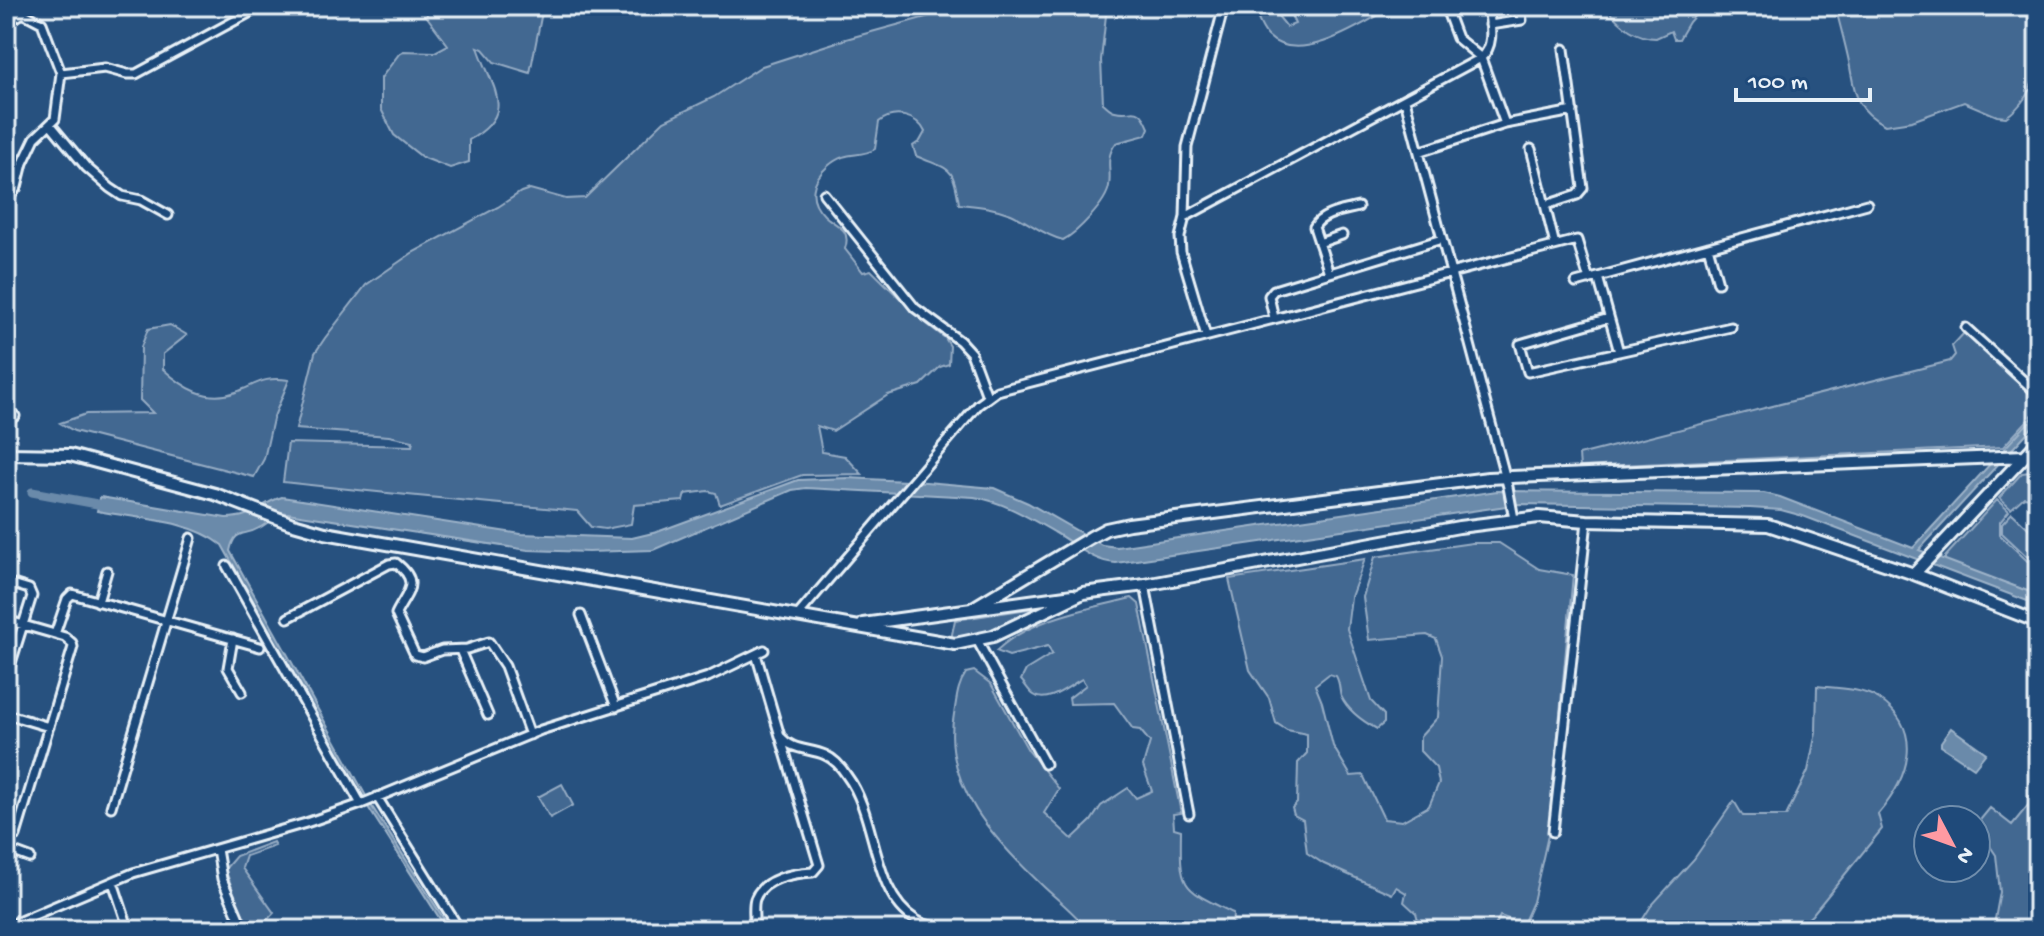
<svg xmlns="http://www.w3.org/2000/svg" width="2044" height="936" font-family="'Gochi Hand',sans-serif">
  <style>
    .green { fill: #436891; stroke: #96acc4; stroke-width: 2 }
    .water { fill: #6b8aaa; stroke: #9db3c9; stroke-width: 2 }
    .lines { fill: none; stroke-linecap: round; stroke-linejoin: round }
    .canal { stroke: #6b8aaa; stroke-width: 9 }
    .street-casing { stroke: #e8f1f8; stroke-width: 13 }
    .secondary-casing { stroke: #e8f1f8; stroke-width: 16 }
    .street { stroke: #1f4a7a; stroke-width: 7 }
    .secondary { stroke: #1f4a7a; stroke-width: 10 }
  </style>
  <rect width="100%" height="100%" fill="#27517f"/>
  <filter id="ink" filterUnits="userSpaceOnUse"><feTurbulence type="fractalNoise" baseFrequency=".0125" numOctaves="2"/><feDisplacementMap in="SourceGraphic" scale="16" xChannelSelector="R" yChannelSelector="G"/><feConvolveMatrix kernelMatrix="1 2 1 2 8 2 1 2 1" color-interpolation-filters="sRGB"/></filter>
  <g filter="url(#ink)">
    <path class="green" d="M426,6H549L541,17L530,73L494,62L483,49L478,47C491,88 519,112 469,140V162L450,168L422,157L394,135L381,109V78L399,54L403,51L435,52L448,45L427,17Z
      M966,6H1107L1101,60L1103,103C1107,106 1110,110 1115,111C1133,116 1138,101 1149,128L1146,135L1116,143C1104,159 1112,169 1109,186C1107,202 1077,233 1063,240C1043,235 1029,222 1011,214C994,207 977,206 959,204C953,164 951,171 916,156L913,146L920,141L925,132C917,115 894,110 879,122L875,149C858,159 848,149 828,166C812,180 807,198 824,215C830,221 839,225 844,231C848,237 847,243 845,249L863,272L871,270L923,321L945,338L950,346L949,364L940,367L921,385L888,395L833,431L817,426L822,452L845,456L862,474L802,475L720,505L716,493L708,491L685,494L683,501L634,505L631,524L605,529L591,527L577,511C478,502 381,493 283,482L288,443L412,446L413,441L389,436L296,429L315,353L325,338L366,285L412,253L498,207L521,192L530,189L566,199L585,198L664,121L714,97L762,66L846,39Z
      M1256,6H1270L1287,27L1295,24L1287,6H1394C1364,23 1299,67 1268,36C1261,29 1257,16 1253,8Z
      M1605,6H1703L1689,22L1679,39H1674L1671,31L1656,38C1634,38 1617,22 1605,6Z
      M1835,6H2038C2038,48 2044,91 2006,117L1997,116L1964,102L1912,121L1885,125C1854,109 1855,92 1849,62C1845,43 1840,25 1835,6Z
      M170,325L187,335L163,354V369C184,388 207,403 236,392C258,384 263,376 289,380L273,419L264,459L254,477L74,431L60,423L86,414L153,413L140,400L141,347L148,329Z
      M1965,332L2038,401V409L2003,447L1580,467L1579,455L1950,361L1955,355L1952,346Z
      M2030,472L2038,475V499L2024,497L2011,509L1999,498L2022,473Z
      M1997,500L2009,511L2000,522V535L2038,571V595L1945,561V557Z
      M2012,513L2038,537L2036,565L2002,533V524Z
      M1472,543H1499L1539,569L1573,575L1549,831L1533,902L1523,924L1500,916L1496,924L1503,930H1421L1416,913L1404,902L1406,893L1396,887L1392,894L1324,864L1307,853L1303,820L1294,815L1292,808L1297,803L1298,763L1307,753V734L1287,730L1276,723L1269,698L1250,670L1229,579L1365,559L1351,597L1347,629L1371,701L1384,715V723L1377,729C1364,722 1348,711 1341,696C1339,689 1340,683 1336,676L1329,674L1315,685L1322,702L1333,746L1351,776L1363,775L1384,819L1402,821L1429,806L1439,783L1436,768L1420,751V737L1438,717L1442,656L1436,639L1427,635L1369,640L1363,597L1375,557Z
      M1132,598L1139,604L1181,813L1173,814L1174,828L1181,830C1180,889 1180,887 1233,913L1232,930H1088C1076,914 1059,901 1044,887C996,842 941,784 954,714C957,698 957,686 966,673L974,671L991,684L1028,750L1059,789L1044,813L1072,839L1091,821L1101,806L1128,788L1136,798L1152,791L1143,766L1150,742L1140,730L1133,729L1114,703L1070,704L1069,698L1086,685L1082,679C1070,685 1047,705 1034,695C1029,692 1025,684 1021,680L1026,670L1052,654L1048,646L1009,656L996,651C1031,618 1087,609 1132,598Z
      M1035,608V610C1007,623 982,636 951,639L955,620Z
      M1817,686C1837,688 1861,688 1879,699C1926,731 1908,779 1878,814L1882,829L1812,915L1795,930H1636L1651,906L1694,859L1734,801L1743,816H1786L1808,771L1816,732Z
      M562,784L573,805L550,818L538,797Z
      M2034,798L2038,800V930H1993L2000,892L1996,855L1976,825L1990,808L2012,825Z
      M273,842L275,846L246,856L242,868L274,913L257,930H248L225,869L236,856Z"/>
    <path class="water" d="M2038,412V421L1919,550L2038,595V605L1803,516L1781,510L1750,508L1520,504L1116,563C1092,562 1074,543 1054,532C1030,518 1002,501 974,497L806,488L792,490L653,550L588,552L528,550L281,512C274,517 267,524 259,528C244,537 235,528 230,551L371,805L451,930H447L368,807L222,545C189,519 137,519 97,511L100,497L226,518C255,518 258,504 282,497L521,534L632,538L657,532L798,480L848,478L926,482L994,488L1028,503L1102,545L1117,547L1497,491L1764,493L1780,497L1913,548Z
      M1951,728L1986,753L1974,768L1941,746V742Z"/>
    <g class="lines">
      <path class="canal" d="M32,492L108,506"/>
      <defs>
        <path id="street" d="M1445,6L1457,38L1481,58L1505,124
          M6,23L23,13L42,23L61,73L55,119L35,138L23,163L17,187L11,195L6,197
          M1490,25L1522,20L1520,6
          M61,73L105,68L127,74H136L262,6
          M1405,100L1508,487L1514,519
          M51,125L86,167L110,188L122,196L141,200L168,215
          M1531,149L1555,245
          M1419,152L1505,124L1573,111
          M824,194L915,308L960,341L971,353L987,396
          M1546,205L1577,195L1583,188L1564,49
          M1185,217L1481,58C1496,45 1490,24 1488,6
          M1319,243L1342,235
          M1708,247L1718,283
          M1329,273L1314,227C1322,213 1343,211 1358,207
          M1598,277L1619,352
          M1576,283L1867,204
          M1274,318L1269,296L1274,290L1442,239
          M1609,318L1520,344L1528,372L1731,327
          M1966,328L2038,394
          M1206,336L1181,252L1180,237L1185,217L1187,147L1224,6
          M6,412L15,416
          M227,566L361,804
          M6,582L29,589L32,596L6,679
          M1145,585L1189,814
          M98,602L107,571
          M581,615L616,707
          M798,615L978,405L997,391L1577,240L1589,280
          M288,618L389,564L396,563C422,583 406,593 396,614L415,655L423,657L442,650L467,649L489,642L505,666L530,735
          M6,620L65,637L72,643L73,647L16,835
          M55,634L67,599L72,594L260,647
          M233,639L228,668L242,692
          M977,640L1045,764
          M460,650L488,715
          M756,654L780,736C792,751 809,748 825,755C834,759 842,768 847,776C878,817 871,893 916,920C929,928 949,928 964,930
          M6,714L49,727
          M377,797L460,930
          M111,807L191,538
          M1553,832L1587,521
          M6,849L30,858
          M217,849L222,879L244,930
          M113,882L129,930
          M754,919C754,913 753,905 755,899C763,878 794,873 813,872L819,865L781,739
          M6,927L133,873L306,823L361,804L541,730L708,677L764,650"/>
        <path id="secondary" d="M6,454L70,455L215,494L290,523L325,533L955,644L993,636L1083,593L1145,585L1459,527L1539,517L1587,521L1768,525L1914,574L2038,622
          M1914,574L2038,442
          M971,609L1091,537L1106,529L1129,524L1488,478L2025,456
          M863,624L1073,595"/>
      </defs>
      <use href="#street" class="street-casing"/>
      <use href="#secondary" class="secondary-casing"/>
      <use href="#street" class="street"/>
      <use href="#secondary" class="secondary"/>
    </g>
  </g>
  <rect width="2044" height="936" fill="none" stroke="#1f4a7a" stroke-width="32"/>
  <rect x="16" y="16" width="2012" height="904" fill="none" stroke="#e8f1f8" stroke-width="3" filter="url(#ink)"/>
  <g transform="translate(1952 844) rotate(131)"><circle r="38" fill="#1f4a7a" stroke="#6f8dac" stroke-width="2"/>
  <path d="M0-6L14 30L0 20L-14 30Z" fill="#ff9aa2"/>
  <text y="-12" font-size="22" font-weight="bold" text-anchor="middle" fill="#e8f1f8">N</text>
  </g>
  <path d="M1736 88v12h134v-12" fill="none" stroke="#e8f1f8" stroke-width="4"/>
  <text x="1748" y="88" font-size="24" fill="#e8f1f8" stroke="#1f4a7a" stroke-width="6" paint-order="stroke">100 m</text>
</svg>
